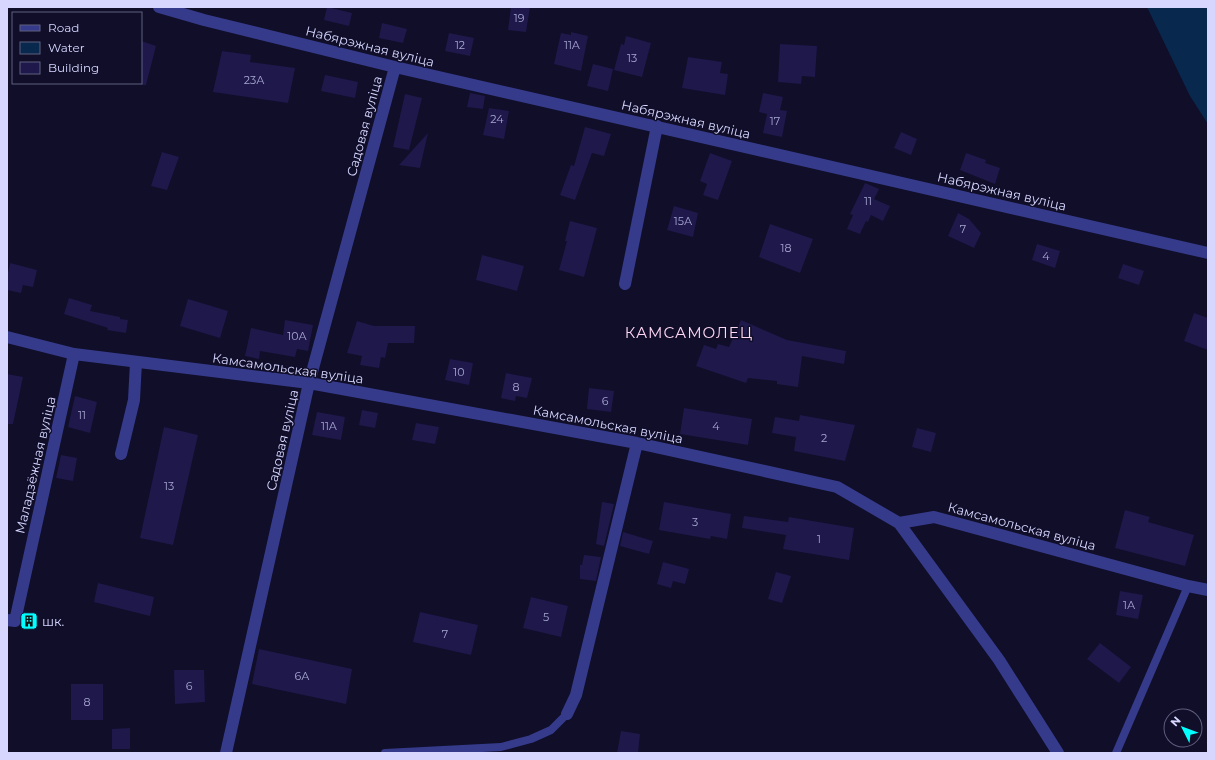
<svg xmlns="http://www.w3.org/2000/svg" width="1215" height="760" font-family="Montserrat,sans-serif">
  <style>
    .water { fill: #08284e }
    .building { fill: #1e184b }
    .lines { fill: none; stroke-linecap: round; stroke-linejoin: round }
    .lane { stroke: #353a8b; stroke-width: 8 }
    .street { stroke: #353a8b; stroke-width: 12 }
    .labels { text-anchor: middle; stroke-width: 3; stroke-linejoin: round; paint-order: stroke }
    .number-label { font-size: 11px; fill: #a8a6d2 }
    .street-label { font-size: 13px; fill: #d6d6ff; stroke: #100e29 }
    .poi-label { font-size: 13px; fill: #d6d6ff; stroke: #100e29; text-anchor: start }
    .quarter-label { font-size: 15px; letter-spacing: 1px; fill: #ffd8f5; stroke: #100e29 }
  </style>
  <rect width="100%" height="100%" fill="#100e29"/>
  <path class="water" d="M1147,7H1208V124L1190,96Z"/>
  <path class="building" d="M327,7L352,13L349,26L324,20Z
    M511,7H530L526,32L508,30Z
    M382,23L407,29L403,43L379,38Z
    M571,32L588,36L581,71L554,64L561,33L571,35Z
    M449,33L474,38L470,56L445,51Z
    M626,36L651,43L642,77L614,70L621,44L624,45Z
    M141,41L156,46L146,85H141Z
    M780,44L817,46L815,77L802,76L801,84L778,82Z
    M222,51L251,55L250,62L295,68L288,103L213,92Z
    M688,57L722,62L720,73L728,74L725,95L682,88Z
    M593,64L613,69L608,91L587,86Z
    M325,75L358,82L355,98L321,91Z
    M470,93L485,96L483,109L467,107Z
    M763,93L783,97L780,110L787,111L782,137L763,133L767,114L759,112Z
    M405,94L422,98L409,150L393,147Z
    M489,108L509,111L504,139L483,135Z
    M585,127L611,134L604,156L592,153L575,200L560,195L571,165L574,166Z
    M901,132L917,139L911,155L894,148Z
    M428,133L420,168L399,165Z
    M162,152L179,157L167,190L151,186Z
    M710,153L732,161L718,200L703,195L707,184L700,181Z
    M966,153L986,160L985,163L1000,168L995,184L960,170Z
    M865,183L879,189L874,199L890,206L883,221L871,215L868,222L866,221L860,234L847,229L853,215L850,214Z
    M674,206L698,213L693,237L667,230Z
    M958,213L969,219L981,233L974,248L948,236Z
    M570,221L597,228L584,277L559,270L567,241H565Z
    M770,224L813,239L800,273L759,257Z
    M1037,244L1060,251L1055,268L1032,260Z
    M482,255L524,266L517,291L476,280Z
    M10,263L37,270L33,287L23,285L21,293L7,290V277Z
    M1123,264L1144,271L1139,285L1118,278Z
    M69,298L92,305L90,311L120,317V319L128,320L126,333L107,330L108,328L64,314Z
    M188,299L228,311L220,338L180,326Z
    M1194,313L1208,318V350L1184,341Z
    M285,320L313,325L308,351L297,349L295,357L260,351L259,359L245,356L251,328L283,335Z
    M741,320L787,340L846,351L844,364L802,356L798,387L777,384V381L748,378L746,383L696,366L704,345L716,349L718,344L729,347Z
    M357,321L374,326H415L414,343H388L385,358L381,357L379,368L360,365L362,356L347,353Z
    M450,359L473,363L469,385L445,380Z
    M506,373L532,378L527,398L516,396L515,401L501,398Z
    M7,374L23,377L13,424H7Z
    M589,388L614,391L611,412L587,409Z
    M75,396L97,402L90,433L68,427Z
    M684,408L752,419L748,445L680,434Z
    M362,410L378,413L375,428L359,425Z
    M317,412L345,417L341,440L312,435Z
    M800,415L855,425L845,461L794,451L796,437L772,433L775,417L799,421Z
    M416,423L439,427L435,444L412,440Z
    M164,427L198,435L173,545L140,538Z
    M917,428L936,433L931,452L912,447Z
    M61,455L77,458L73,481L56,478Z
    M602,502L614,504L604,546L596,544Z
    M664,502L731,514L727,539L711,536L710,539L659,530Z
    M1125,510L1150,517L1148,522L1194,535L1185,566L1115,548Z
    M744,516L788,522L789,517L854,528L849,560L783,549L786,535L742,528Z
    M623,532L653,541L649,554L620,546Z
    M584,555L601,557L596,581L580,579V565H582Z
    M663,562L689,569L685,584L673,581L671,588L657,584Z
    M776,572L791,576L782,603L768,599Z
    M98,583L154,597L150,616L94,602Z
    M1120,591L1143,595L1138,619L1116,615Z
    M531,597L568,606L561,637L523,628Z
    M420,612L478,625L471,655L413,642Z
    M1100,643L1131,667L1119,683L1087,659Z
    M259,649L352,669L346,704L252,684Z
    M174,670H204L205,702L175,704Z
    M71,684H103V720H71Z
    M130,728V749H112V729Z
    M621,731L640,734L638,753H617Z"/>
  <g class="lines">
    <path class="lane" d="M385,753L501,747L531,739L551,730L567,714
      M1116,753L1188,586"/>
    <path class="street" d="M159,7L204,20L395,67L1208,253
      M625,284L657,126
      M7,337L74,354L309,383L637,443L837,487L899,523L934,517L1188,586L1208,590
      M121,454L134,400L136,362
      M899,523L999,660L1058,753
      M7,620L15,621L74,354
      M567,714L576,695L637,443
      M226,753L309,383L395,67"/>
  </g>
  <defs>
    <symbol id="building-square" viewBox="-11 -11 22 22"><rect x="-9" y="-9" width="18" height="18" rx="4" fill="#02ffff" stroke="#100e29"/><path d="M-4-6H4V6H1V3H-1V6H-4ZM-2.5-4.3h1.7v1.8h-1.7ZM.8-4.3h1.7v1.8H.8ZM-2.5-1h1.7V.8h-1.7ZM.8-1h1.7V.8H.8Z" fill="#111"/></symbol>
  </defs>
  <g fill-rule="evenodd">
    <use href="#building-square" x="19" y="611" width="20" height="20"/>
  </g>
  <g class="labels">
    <g class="number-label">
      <text x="519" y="22">19</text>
      <text x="460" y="49">12</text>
      <text x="572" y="49">11А</text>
      <text x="632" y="62">13</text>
      <text x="254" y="84">23А</text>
      <text x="497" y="123">24</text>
      <text x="775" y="125">17</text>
      <text x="868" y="205">11</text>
      <text x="683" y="225">15А</text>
      <text x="963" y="233">7</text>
      <text x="786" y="252">18</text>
      <text x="1046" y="260">4</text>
      <text x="297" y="340">10А</text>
      <text x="459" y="376">10</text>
      <text x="516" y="391">8</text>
      <text x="605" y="405">6</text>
      <text x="82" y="419">11</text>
      <text x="329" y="430">11А</text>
      <text x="716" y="430">4</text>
      <text x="824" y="442">2</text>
      <text x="169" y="490">13</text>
      <text x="695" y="526">3</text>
      <text x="819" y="543">1</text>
      <text x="1129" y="609">1А</text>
      <text x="546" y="621">5</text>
      <text x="445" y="638">7</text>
      <text x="302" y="680">6А</text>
      <text x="189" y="690">6</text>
      <text x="87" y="706">8</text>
    </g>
    <g class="street-label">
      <text transform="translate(370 46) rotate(14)" y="5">Набярэжная вуліца</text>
      <text transform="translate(686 119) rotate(13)" y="5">Набярэжная вуліца</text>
      <text transform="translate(364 126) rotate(-75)" y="5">Садовая вуліца</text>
      <text transform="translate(1002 191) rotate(13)" y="5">Набярэжная вуліца</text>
      <text transform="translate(288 368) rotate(8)" y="5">Камсамольская вуліца</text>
      <text transform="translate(608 424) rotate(11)" y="5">Камсамольская вуліца</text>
      <text transform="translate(282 440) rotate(-77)" y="5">Садовая вуліца</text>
      <text transform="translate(35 465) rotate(-77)" y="5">Маладзёжная вуліца</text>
      <text transform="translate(1022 526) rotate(15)" y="5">Камсамольская вуліца</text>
    </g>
    <g class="poi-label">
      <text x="42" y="626">шк.</text>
    </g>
    <g class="quarter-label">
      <text x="689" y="338">КАМСАМОЛЕЦ</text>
    </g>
  </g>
  <rect width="1215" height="760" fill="none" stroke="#d6d6ff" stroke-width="16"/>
  <rect x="12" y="12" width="130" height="72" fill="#100e29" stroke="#5f5e7f"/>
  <rect x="20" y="25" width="20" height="6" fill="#353a8b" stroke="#5f5e7f"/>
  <text x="48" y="32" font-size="12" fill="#d6d6ff">Road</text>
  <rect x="20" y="42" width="20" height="12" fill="#08284e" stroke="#5f5e7f"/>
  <text x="48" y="52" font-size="12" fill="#d6d6ff">Water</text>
  <rect x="20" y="62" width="20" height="12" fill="#1e184b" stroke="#5f5e7f"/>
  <text x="48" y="72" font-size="12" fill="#d6d6ff">Building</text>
  <g transform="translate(1183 728) rotate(312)"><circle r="19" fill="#100e29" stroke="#5f5e7f"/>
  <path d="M0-3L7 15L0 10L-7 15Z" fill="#02ffff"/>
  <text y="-6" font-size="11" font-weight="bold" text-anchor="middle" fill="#d6d6ff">N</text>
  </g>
</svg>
